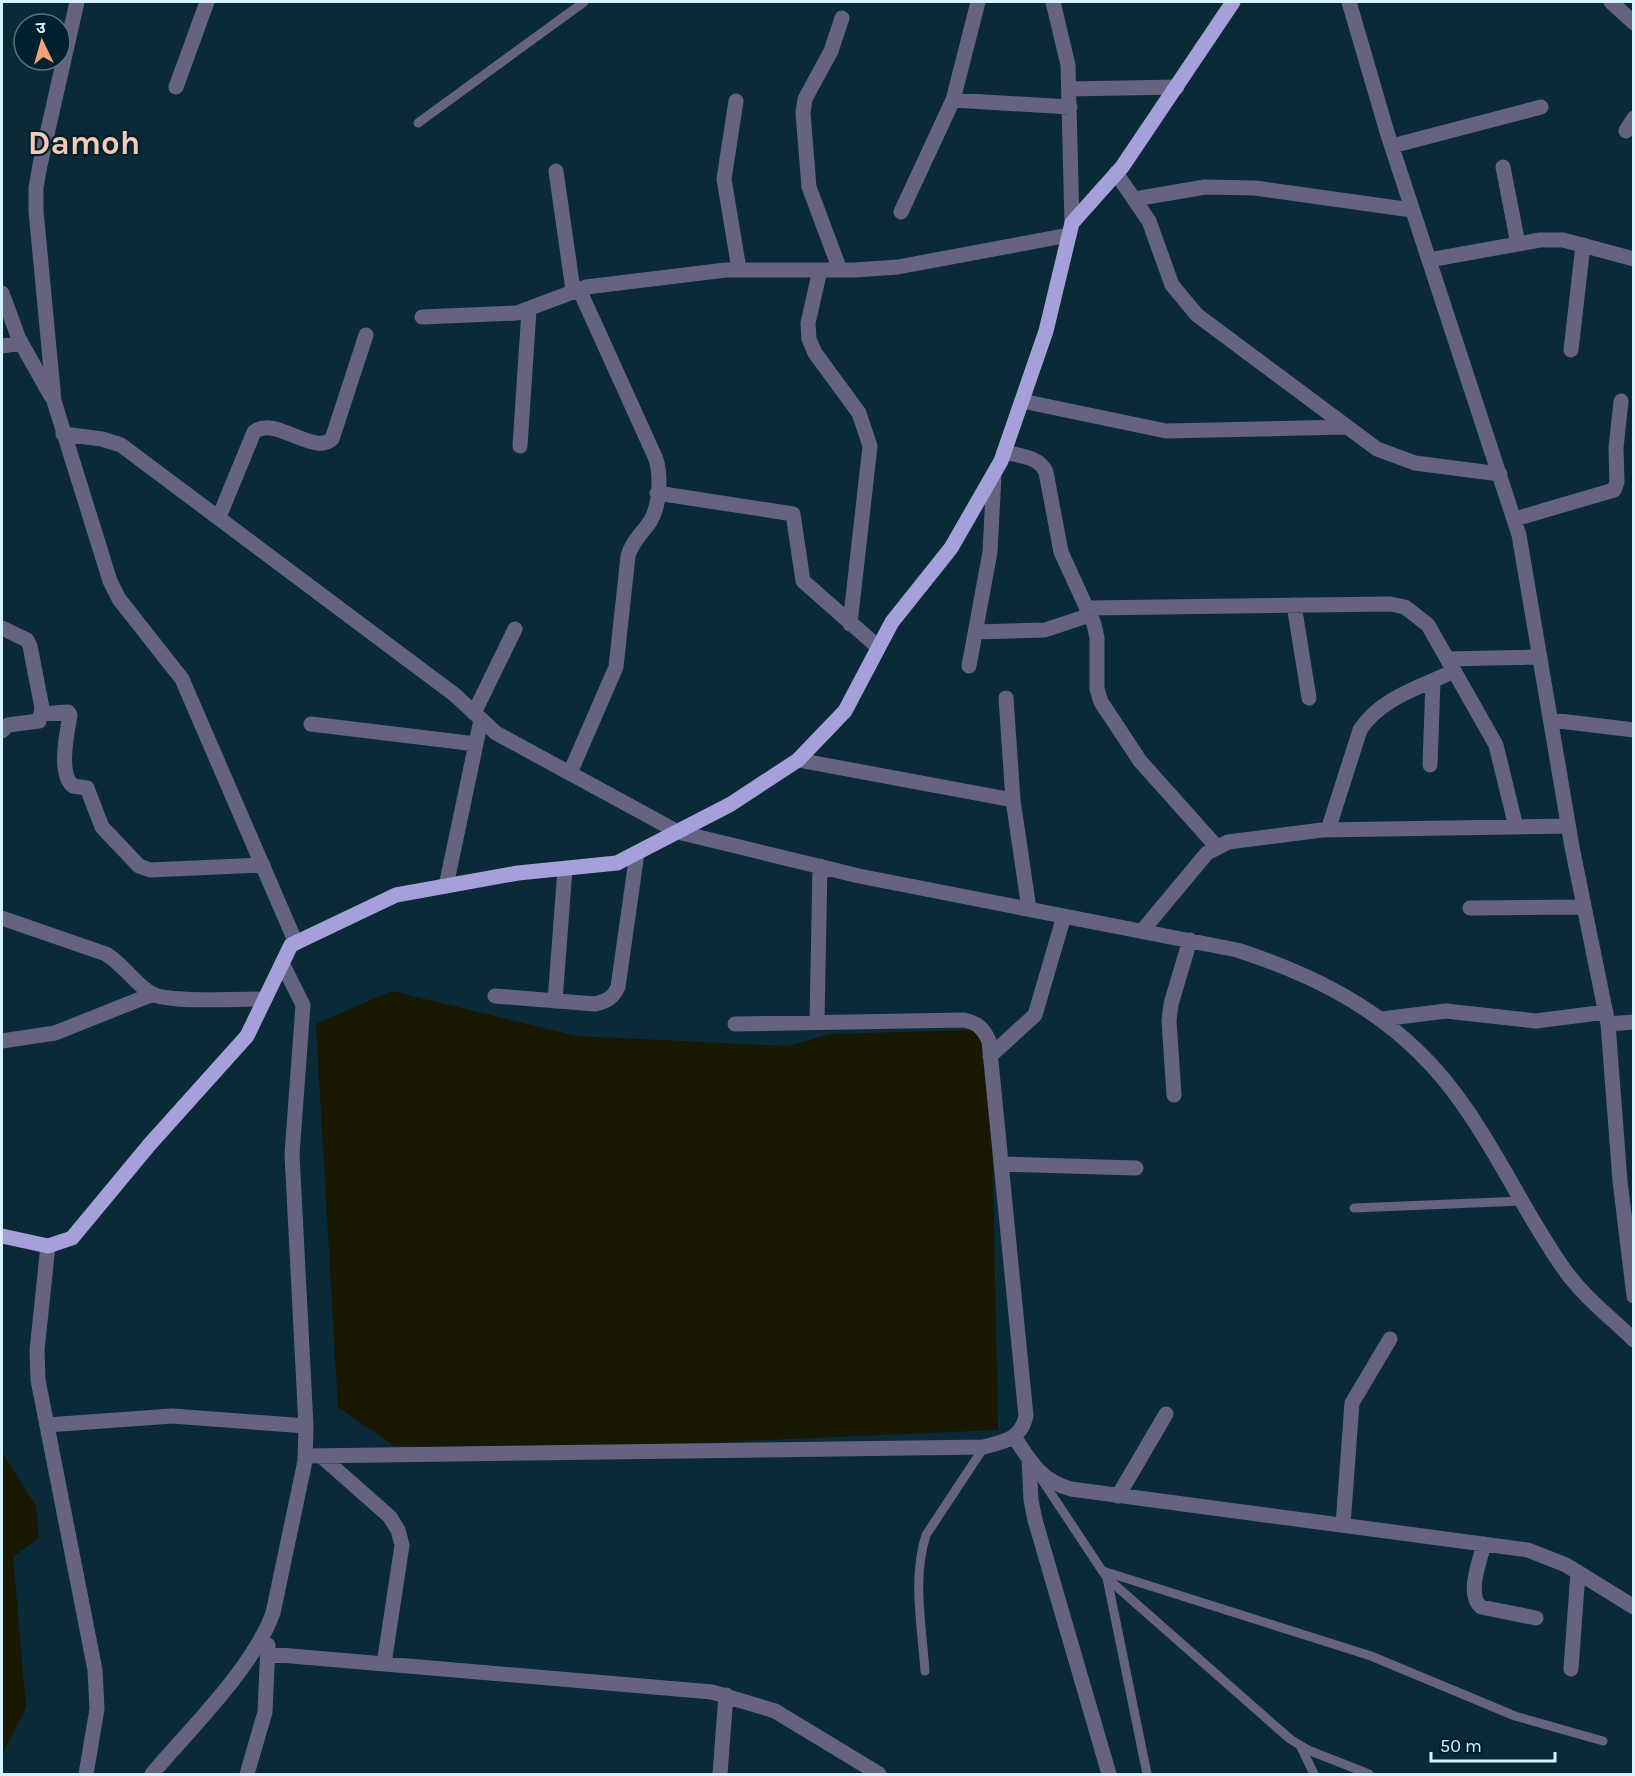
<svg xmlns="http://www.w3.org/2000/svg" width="1635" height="1776" font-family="Karla,'Noto Sans Devanagari',sans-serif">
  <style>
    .water { fill: #191802 }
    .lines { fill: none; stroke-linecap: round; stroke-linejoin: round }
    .service { stroke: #65637f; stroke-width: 9 }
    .minor { stroke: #65637f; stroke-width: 15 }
    .primary { stroke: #a5a0da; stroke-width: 15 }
    .labels { text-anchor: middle; stroke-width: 4.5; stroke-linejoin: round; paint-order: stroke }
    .town-label { font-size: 33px; font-weight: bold; fill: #f6c9b2; stroke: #01202d }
  </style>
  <rect width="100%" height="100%" fill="#0a2a37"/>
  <path class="water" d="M392,991L576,1036L787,1046L830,1034L978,1030L991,1075L998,1430L543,1450L394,1446L338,1407L316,1024Z
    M2,1452L36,1506L39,1538L13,1557L26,1708L2,1755Z"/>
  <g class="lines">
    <path class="service" d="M418,123L584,2
      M1354,1208L1522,1201
      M1040,1477L1107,1578L1147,1774
      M1103,1571L1371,1656L1515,1716L1603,1741
      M1107,1578L1290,1739L1308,1750L1369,1774
      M925,1671C922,1627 912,1578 926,1535L984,1447
      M1300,1745L1314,1774"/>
    <path class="minor" d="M77,2L40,165L36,188V211L54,401L110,581L119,599L182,679L296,943
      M1053,2L1068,65L1072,223
      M1349,2L1387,132L1519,535L1572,847L1608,1024L1620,1181L1634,1296
      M1611,2L1634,23
      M176,87L207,2
      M1069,89L1177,87
      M953,100L1070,107
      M736,101L724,179L739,269
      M1626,131L1634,118
      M1392,146L1541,107
      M1503,167L1518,244
      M556,171L573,290
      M1116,173L1149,221L1172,285L1197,315L1377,449L1415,463L1500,474
      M1135,199L1205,187L1255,188L1412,210
      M901,212L953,100L978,2
      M1429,260L1540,240H1563L1634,259
      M820,270L808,323L809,339L815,353L859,413L870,446L850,624
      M840,270L809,187L803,113L805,99L831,51L842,18
      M2,293L19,339L51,396
      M422,317L517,313L586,287L726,270H855L898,267L1069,235
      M2,346L21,343
      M1571,350L1583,245
      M1022,401L1166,431L1345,427
      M63,434L102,439L121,445L455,695L496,733L678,832L859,876L1237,950C1330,980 1407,1023 1464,1106C1501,1158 1527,1217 1564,1269C1582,1295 1610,1317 1634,1340
      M520,446L529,310
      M1004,452C1019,456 1039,456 1046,472L1061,552L1094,624L1097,638V689L1101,702L1140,761L1216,846
      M657,493L793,514L803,581L878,647
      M219,517L254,432C275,415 313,456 332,439L366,335
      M1515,519L1614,490L1617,482L1616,448L1621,401
      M1294,605L1309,698
      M1087,608L1390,604L1405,607L1428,625L1496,745L1516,827
      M2,628L27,640L30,646L42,708L39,721L8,725L2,731
      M976,632L1045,630L1090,615
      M1447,659L1540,657
      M969,666L990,552L994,475
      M1006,698L1013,800L1029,909
      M474,713L515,629
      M42,714L68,712L70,715C67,733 58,774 73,786L87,788L102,827L139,866L150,870L263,865
      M1551,720L1634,730
      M311,724L476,744
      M798,760L1013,800
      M1430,765L1433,681
      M570,773L616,667L628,556C632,541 643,533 651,520C660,504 661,476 656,459L579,289
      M1328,830L1360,730C1380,698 1421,687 1454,671
      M446,886L481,720
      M1470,908L1584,907
      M2,918L106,954C124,965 135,984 152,994C170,1003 241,999 265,999
      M1142,931L1207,853L1228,842L1322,830L1568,826
      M495,996L595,1004C607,1001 613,998 618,987L637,853
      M555,1001L565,869
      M1382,1019L1446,1011L1536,1021L1606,1012
      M817,1021L820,866
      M1608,1024L1634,1022
      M2,1041L55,1033L153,994
      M990,1056L1035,1015L1064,916
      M1174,1095L1169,1021L1171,1004L1190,940
      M1001,1164L1136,1168
      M48,1246L37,1350L38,1380L95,1670L97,1709L86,1774
      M47,1425L172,1416L306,1426
      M1015,1438C1031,1463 1042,1481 1071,1489L1528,1550L1566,1565L1634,1607
      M305,1456L984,1447C1006,1441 1021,1439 1026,1416L989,1041C983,1028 978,1023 964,1020L735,1024
      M321,1456L390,1517L398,1530L402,1545L384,1664
      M1029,1459L1031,1500L1035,1520L1109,1774
      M1118,1496L1166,1414
      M1343,1525L1352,1403L1390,1339
      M1484,1544C1480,1560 1466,1595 1481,1607L1536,1618
      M268,1654L712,1692L775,1711L879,1774
      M1571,1669L1578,1572
      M152,1774C190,1729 253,1668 273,1613L305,1461L306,1426L292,1154L303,1005L282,963
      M247,1774L265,1712L268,1645
      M720,1774L726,1695"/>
    <path class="primary" d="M2,1236L48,1246L72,1238L150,1144L247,1036L291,945L396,895L518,873L617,863L731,804L798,760L845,711L892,622L951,548L1001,461L1046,331L1072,223L1122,167L1233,2"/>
  </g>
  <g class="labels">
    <g class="town-label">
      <text x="84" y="154">Damoh</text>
    </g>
  </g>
  <rect width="1635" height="1776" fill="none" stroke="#d7f2ff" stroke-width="6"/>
  <g transform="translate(42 42) rotate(355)"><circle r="28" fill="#01202d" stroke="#577481" stroke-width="1.5"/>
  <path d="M0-4.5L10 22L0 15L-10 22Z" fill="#f0a279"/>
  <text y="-9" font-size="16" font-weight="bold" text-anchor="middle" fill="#d7f2ff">उ</text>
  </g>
  <path d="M1431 1752v9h124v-9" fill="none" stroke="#d7f2ff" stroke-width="3"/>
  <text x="1440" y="1752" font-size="18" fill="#d7f2ff" stroke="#01202d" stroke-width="4.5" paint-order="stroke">50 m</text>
</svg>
